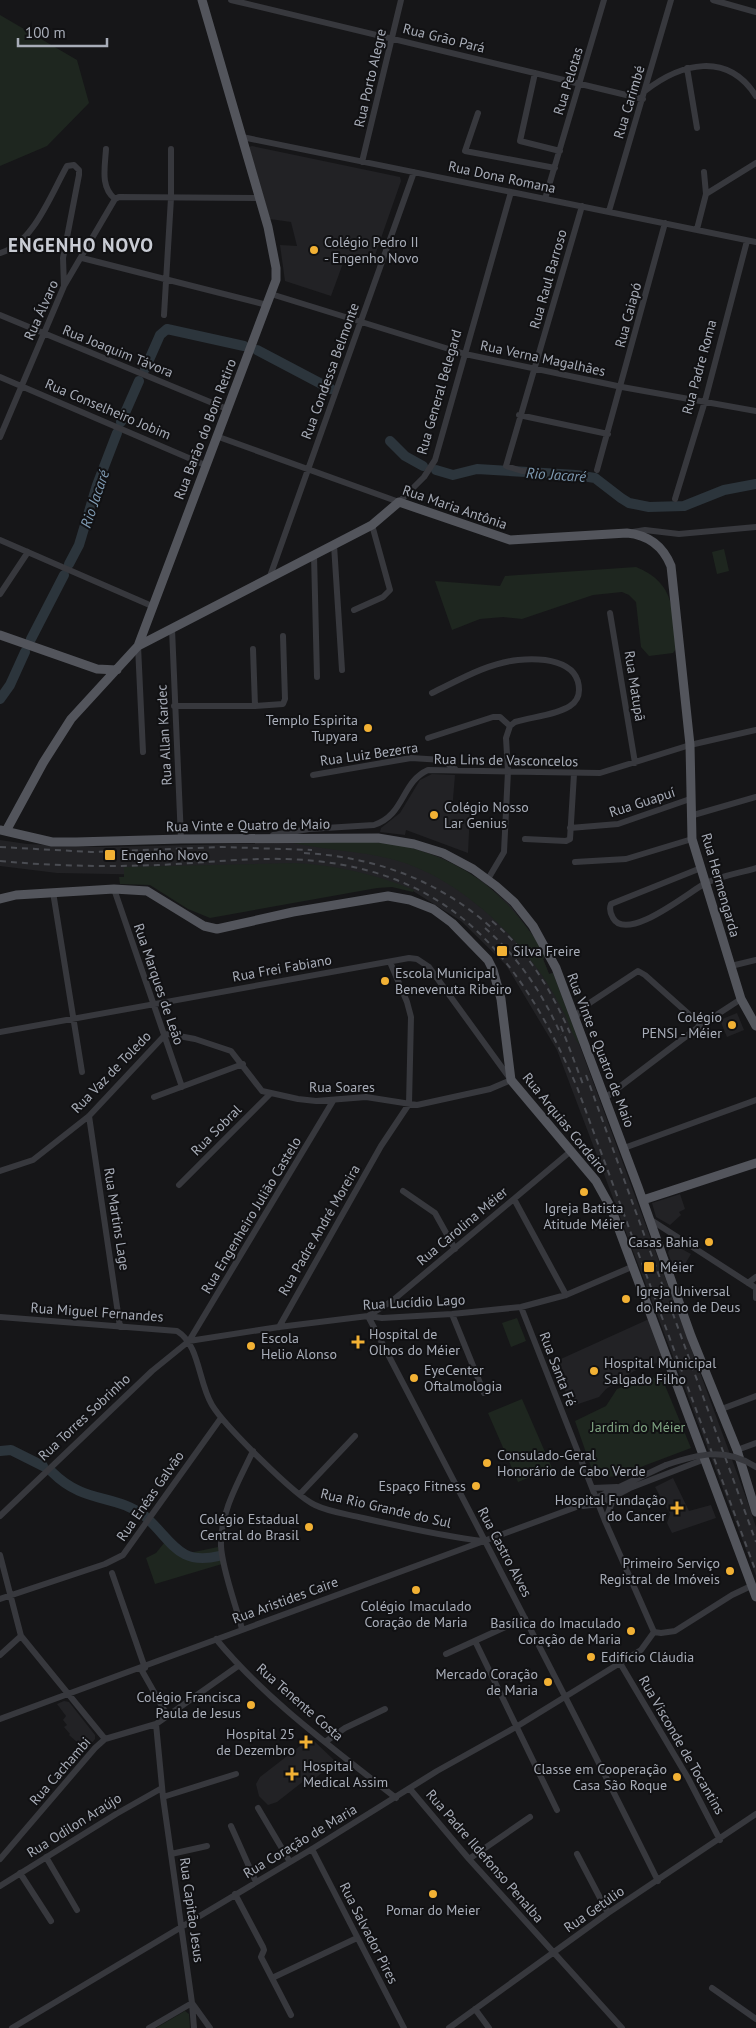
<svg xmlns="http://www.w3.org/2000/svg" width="756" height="2028" font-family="'PT Sans',sans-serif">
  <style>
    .built { fill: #222225 }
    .green { fill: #1e261f }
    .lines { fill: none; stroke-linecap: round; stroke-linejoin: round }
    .river { stroke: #2c353c; stroke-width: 10 }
    .minor { stroke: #37383d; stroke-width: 6 }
    .major { stroke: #53555c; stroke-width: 9 }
    .rail { stroke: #4a4c52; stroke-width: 2; stroke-dasharray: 6 5; stroke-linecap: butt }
    .minor-bridge { stroke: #37383d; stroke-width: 6 }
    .poi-dot { fill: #f2b134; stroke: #111113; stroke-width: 2 }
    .labels { text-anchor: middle; stroke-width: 4; stroke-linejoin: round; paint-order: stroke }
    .street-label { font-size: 14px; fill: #a8adb8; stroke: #111113 }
    .poi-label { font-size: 14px; fill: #a8adb8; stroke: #111113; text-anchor: start }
    .park-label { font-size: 14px; fill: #7fa381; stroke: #111113 }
    .water-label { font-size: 15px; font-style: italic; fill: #7f9bb3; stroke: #111113 }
    .district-label { font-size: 19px; font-weight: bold; letter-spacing: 1px; fill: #c9ccd4; stroke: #111113 }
  </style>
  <rect width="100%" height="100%" fill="#161618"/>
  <path class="built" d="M252,146L400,177L401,181L373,261L346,255L331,296L285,281L280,245L297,246L291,222L270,219L249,147Z
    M432,774L455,775L452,811L470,812L468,853L406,830L405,835L380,832L381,828L400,813L420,780Z
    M0,840L27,844L100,847L359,841L385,843L409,847L442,858L482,881L510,905L540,945L546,957L543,959L549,974L553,973L748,1503L756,1527V1576L557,1050L506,965L461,921L413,891L371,879L57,873L0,866Z
    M737,1013L744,1030L727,1037L720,1020Z
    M680,1194L685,1209L679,1212L681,1215L670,1225L656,1217L652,1203Z
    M678,1247L691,1254L682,1269L675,1272L668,1253L669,1250Z
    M649,1319L667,1359L634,1371L606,1389L599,1397L572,1406L552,1363Z
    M673,1478L689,1511L711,1505L716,1518L672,1533L667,1523L670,1514L655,1487Z
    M64,1701L69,1702L95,1735V1739L86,1750L69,1735L70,1734L64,1727L67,1725L63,1720L66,1716L57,1704Z
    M313,1740L334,1760L332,1765L314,1779L305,1780L277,1802L268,1805L259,1796L256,1784L260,1777L304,1743Z"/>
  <path class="green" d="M0,15L77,60L89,103L47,146L0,166Z
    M724,549L729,571L717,574L712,552Z
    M636,567C677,584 672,611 676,649L673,653L649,656L641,647L636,602L629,595L622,592L593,595L522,619L503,617L480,619L452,630L435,581L500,586L505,576Z
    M361,841C376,843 392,843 407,847C473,864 510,899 546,955L543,959L549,974L553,973L580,1045C572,1036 570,1025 565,1015C556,997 545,978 533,963C501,919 445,872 391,859C359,851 325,850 293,843Z
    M294,863C336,865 375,874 414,890L413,892L392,887L377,888L210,918L188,909L150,885L120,884L119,877H124V867Z
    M517,1318L526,1341L511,1347L502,1323Z
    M651,1376L664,1383L691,1448L617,1476C607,1478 597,1475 591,1467L575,1421L606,1406L617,1389Z
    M522,1399L552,1468L518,1482L488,1413Z
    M169,1537L188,1555L194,1552L218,1547L222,1564L155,1584L146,1558L156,1553Z
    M185,2011L189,2014L190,2028H156Z"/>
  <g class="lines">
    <path class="river" d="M257,350L331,389
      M145,369L160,335L167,329L244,346
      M121,422L139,381
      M390,441L405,456L423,466
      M436,470L453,475L477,469L576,475L595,478L621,498L629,503L649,507L684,506L724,490L756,484
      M69,564L79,545L97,485L117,433
      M31,639L64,575
      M0,699L10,685L25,652
      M0,1451L11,1450L43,1466
      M52,1472C85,1505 115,1493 146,1517
      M151,1522C174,1545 181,1565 219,1556"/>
    <path class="minor" d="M231,0L643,99
      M713,0L756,12
      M687,68L697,128
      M535,73L520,141L560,151
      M645,91C681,63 727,51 756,96
      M478,113L465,151L555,168
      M242,137L756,242
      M106,149C105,167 100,187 115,199
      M362,162L401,0
      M704,172L706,194
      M115,199L119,197L260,198
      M545,199L604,0
      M609,211L671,0
      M697,229L706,194L756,163
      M0,253C33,244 51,194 67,166L74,165L79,170V175L63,258L64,286
      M82,258L267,305
      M271,294L465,354L622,387L756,411
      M0,315L227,409
      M164,315L171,198V149
      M0,377L205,465
      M519,415L608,434
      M216,436L399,502L424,477L435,460L511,192
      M0,437L64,286L115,199
      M597,470L665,223
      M543,472L522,471L506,466L582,206
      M675,499L705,401L747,241
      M633,532L645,530L679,534L756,527
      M0,540L152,606
      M334,545L342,670
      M314,555L317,677
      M269,579L414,172
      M0,594L28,552
      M354,610L383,597L390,590L372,525
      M610,613L635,763
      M172,629L181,839
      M138,646L143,752
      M253,649L255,706
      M432,693C459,680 488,663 518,660C540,658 579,659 579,690C579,696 576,702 570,706C556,715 532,717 515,722L510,726L506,738L508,771L504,852L488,879
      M174,706H255L283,704L285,699L283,636
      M428,738L493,717H500L510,726
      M313,775L411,758L443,760L455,769
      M690,816L756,797
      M570,828L618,824L690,799
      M273,835L309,829L374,825C405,815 401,782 428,770L600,773L690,745L756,730
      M525,839L566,841L570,839L574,774
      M575,862L626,859L692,839
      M701,868L611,904C609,909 610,913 613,918C627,943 689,892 704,884C719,876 740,873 756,868
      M114,889L182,1087
      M53,892L82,1072
      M731,966L756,960
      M575,1019L582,1008L638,971L645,975L701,1025
      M0,1032L409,958L417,959L429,967L511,1080L490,1089L417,1105L366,1097L316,1101L298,1099L262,1091L231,1051L195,1039L168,1034L164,1036L89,1116L33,1160L0,1171
      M154,1097L243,1064
      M605,1098L701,1025L741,999
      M89,1116L120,1327
      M624,1148L756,1100
      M179,1185L270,1094
      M403,1191L435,1213L455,1249
      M514,1199L566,1295
      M651,1220L756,1288
      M748,1283L756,1277
      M756,1288V1298
      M521,1307L605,1521L654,1632
      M452,1314L484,1393
      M368,1316C466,1504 564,1691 658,1881
      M368,1316L392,1301L571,1151
      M0,1317L177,1331C200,1345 198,1382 212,1405C224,1425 295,1496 315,1505C329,1512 347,1514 363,1518C402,1527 442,1536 482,1541
      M279,1327L381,1146L409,1104L411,1017L407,1002L390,962
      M189,1341L279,1327L368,1316L382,1318L452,1314L521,1307L566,1295L634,1266
      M719,1410L756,1396
      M737,1450L756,1443
      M593,1488L617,1487
      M300,1494L355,1436
      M583,1506L599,1504L630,1488L705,1459
      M0,1516L152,1371L189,1341L333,1101
      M605,1521L614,1497
      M0,1555L21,1636L105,1739
      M112,1573L145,1668
      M0,1599L105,1564L123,1555L221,1418
      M242,1629C236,1605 222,1569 221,1546C220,1512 239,1481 253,1451
      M654,1632L661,1633L675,1631L732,1595L751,1586
      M216,1639C266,1700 334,1749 396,1798
      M475,1641L557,1810
      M446,1654L525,1618
      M0,1655L21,1636
      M620,1663L688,1778L720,1840
      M141,1669L167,1715
      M0,1719L579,1506L666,1465
      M156,1724L163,1797L192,2003L194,2028
      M325,1742L345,1728L385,1709
      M410,1789L469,1859L622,2028
      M163,1797L236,1774
      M258,1808L290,1862
      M231,1826L256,1882
      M312,1849L404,2028
      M171,1854L207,1846
      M577,1854L608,1913
      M46,1857L77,1910
      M0,1859L95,1748L105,1739L156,1724L238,1666
      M469,1859L530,1817
      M20,1873L51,1921
      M0,1886L116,1814L162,1788
      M235,1894L263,1947L264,1950L261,1957L291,2015
      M272,1978L357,1938
      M712,1988L756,2019
      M192,2003L210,2028
      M475,2009L489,2028
      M12,2028L312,1849L437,1771L516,1727L620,1663L641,1650L654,1632
      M149,2028L192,2003
      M449,2028L608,1913L756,1814"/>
    <path class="major" d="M0,635L97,669L117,670
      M138,646L372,525L399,502L510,540L627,533C649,535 663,546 671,566L690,745L692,839L741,999L756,1026
      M0,830L52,842H76L181,839L378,838L414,844L443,853L473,869L496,886L514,902L533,926L556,968L638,1187L691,1336L737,1450L756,1512
      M6,831L43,763L71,719L138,646L276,280V268L268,227L202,0
      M0,899L16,895L114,889L147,891L204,926L217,929L293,912L388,896L410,900L433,909L452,923L488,960L493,970L501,999L511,1080L596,1181L611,1208L756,1597
      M643,1200L756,1163"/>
    <path class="rail" d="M0,847L91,852L222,847L312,850
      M304,853C376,857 441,881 494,930
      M0,861C52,866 105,867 158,865C201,863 244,858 286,859C445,864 518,951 577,1087L756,1572
      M492,921C528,951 551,990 570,1033
      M485,928C519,958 543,994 561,1035
      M561,1026L584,1087
      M586,1075L756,1542"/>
    <path class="minor-bridge" d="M666,1465C698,1454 726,1447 756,1467"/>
  </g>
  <g class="poi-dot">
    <circle cx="314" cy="250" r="5"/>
    <circle cx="368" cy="728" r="5"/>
    <circle cx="434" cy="815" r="5"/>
    <rect x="104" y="849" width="12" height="12" rx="2.5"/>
    <rect x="496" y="945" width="12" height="12" rx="2.5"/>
    <circle cx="385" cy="981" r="5"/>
    <circle cx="732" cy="1025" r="5"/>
    <circle cx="584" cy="1192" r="5"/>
    <circle cx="709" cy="1242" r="5"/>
    <rect x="643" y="1261" width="12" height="12" rx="2.5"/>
    <circle cx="626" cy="1299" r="5"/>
    <path d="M355.5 1334.5h5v5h5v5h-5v5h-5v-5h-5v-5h5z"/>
    <circle cx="251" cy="1346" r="5"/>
    <circle cx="594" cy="1371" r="5"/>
    <circle cx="414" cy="1378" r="5"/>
    <circle cx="487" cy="1463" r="5"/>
    <circle cx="476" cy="1486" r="5"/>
    <path d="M674.5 1500.5h5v5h5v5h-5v5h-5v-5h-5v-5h5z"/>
    <circle cx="309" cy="1527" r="5"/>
    <circle cx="730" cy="1571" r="5"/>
    <circle cx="416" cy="1590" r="5"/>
    <circle cx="631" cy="1631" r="5"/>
    <circle cx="591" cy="1657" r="5"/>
    <circle cx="548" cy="1682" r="5"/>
    <circle cx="251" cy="1705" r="5"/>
    <path d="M303.5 1734.5h5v5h5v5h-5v5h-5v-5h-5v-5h5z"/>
    <path d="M289.5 1766.5h5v5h5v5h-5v5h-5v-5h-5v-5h5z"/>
    <circle cx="677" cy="1777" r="5"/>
    <circle cx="433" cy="1894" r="5"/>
  </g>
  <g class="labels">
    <g class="street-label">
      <text transform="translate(444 38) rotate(14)" y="5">Rua Grão Pará</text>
      <text transform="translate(370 78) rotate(-77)" y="5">Rua Porto Alegre</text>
      <text transform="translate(568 81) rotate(-73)" y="5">Rua Pelotas</text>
      <text transform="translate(629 102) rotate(-73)" y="5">Rua Carimbé</text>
      <text transform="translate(502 177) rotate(12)" y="5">Rua Dona Romana</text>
      <text transform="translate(548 279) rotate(-74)" y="5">Rua Raul Barroso</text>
      <text transform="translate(41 310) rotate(-66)" y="5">Rua Álvaro</text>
      <text transform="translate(628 315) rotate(-75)" y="5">Rua Caiapó</text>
      <text transform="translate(118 351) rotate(22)" y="5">Rua Joaquim Távora</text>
      <text transform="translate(543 358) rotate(12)" y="5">Rua Verna Magalhães</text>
      <text transform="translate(699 367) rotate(-75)" y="5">Rua Padre Roma</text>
      <text transform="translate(330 371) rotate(-70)" y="5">Rua Condessa Belmonte</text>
      <text transform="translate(439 392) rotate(-74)" y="5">Rua General Belegard</text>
      <text transform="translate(108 409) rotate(23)" y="5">Rua Conselheiro Jobim</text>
      <text transform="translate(205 429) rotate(-69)" y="5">Rua Barão do Bom Retiro</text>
      <text transform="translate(455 507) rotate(19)" y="5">Rua Maria Antônia</text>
      <text transform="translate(635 686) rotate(81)" y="5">Rua Matupã</text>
      <text transform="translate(164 735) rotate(-93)" y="5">Rua Allan Kardec</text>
      <text transform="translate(369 754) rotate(-8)" y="5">Rua Luiz Bezerra</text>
      <text transform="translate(506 760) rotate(1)" y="5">Rua Lins de Vasconcelos</text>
      <text transform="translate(642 802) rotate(-18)" y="5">Rua Guapuí</text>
      <text transform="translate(248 825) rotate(-1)" y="5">Rua Vinte e Quatro de Maio</text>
      <text transform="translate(721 885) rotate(74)" y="5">Rua Hermengarda</text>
      <text transform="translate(282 968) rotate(-10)" y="5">Rua Frei Fabiano</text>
      <text transform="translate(159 984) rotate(71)" y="5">Rua Marques de Leão</text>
      <text transform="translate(601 1050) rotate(69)" y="5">Rua Vinte e Quatro de Maio</text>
      <text transform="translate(111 1072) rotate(-46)" y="5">Rua Vaz de Toledo</text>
      <text x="342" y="1092">Rua Soares</text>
      <text transform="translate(565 1123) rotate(51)" y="5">Rua Arquias Cordeiro</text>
      <text transform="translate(216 1130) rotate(-45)" y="5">Rua Sobral</text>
      <text transform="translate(251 1215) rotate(-59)" y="5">Rua Engenheiro Julião Castelo</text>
      <text transform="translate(117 1219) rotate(81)" y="5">Rua Martins Lage</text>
      <text transform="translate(462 1226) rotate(-40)" y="5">Rua Carolina Méier</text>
      <text transform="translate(319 1230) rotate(-60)" y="5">Rua Padre André Moreira</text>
      <text transform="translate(414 1302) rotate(-3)" y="5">Rua Lucídio Lago</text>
      <text transform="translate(97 1312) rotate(4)" y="5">Rua Miguel Fernandes</text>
      <text transform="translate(558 1369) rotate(69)" y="5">Rua Santa Fé</text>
      <text transform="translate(84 1417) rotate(-43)" y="5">Rua Torres Sobrinho</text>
      <text transform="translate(150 1496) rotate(-55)" y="5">Rua Enéas Galvão</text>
      <text transform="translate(386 1508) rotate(13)" y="5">Rua Rio Grande do Sul</text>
      <text transform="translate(505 1552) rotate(62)" y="5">Rua Castro Alves</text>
      <text transform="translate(285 1600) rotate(-20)" y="5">Rua Aristides Caire</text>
      <text transform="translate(300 1702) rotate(41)" y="5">Rua Tenente Costa</text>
      <text transform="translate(682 1745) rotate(60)" y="5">Rua Visconde de Tocantins</text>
      <text transform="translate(60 1771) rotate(-49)" y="5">Rua Cachambi</text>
      <text transform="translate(74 1825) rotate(-32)" y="5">Rua Odilon Araújo</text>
      <text transform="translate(300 1841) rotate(-31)" y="5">Rua Coração de Maria</text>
      <text transform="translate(485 1856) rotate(49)" y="5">Rua Padre Ildefonso Penalba</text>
      <text transform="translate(594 1909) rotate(-35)" y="5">Rua Getúlio</text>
      <text transform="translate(192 1910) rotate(82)" y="5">Rua Capitão Jesus</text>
      <text transform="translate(369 1933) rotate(63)" y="5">Rua Salvador Pires</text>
    </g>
    <g class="poi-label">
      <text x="324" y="247">Colégio Pedro II<tspan x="324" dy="16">- Engenho Novo</tspan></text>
      <text x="358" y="725" text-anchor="end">Templo Espirita<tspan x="358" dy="16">Tupyara</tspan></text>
      <text x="444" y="812">Colégio Nosso<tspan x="444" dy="16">Lar Genius</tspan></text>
      <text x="121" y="860">Engenho Novo</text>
      <text x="513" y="956">Silva Freire</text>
      <text x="395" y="978">Escola Municipal<tspan x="395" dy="16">Benevenuta Ribeiro</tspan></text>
      <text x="722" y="1022" text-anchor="end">Colégio<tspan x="722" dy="16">PENSI - Méier</tspan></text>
      <text x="584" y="1213" text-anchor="middle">Igreja Batista<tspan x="584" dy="16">Atitude Méier</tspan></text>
      <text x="699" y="1247" text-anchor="end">Casas Bahia</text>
      <text x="660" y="1272">Méier</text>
      <text x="636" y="1296">Igreja Universal<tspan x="636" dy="16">do Reino de Deus</tspan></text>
      <text x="369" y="1339">Hospital de<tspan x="369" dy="16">Olhos do Méier</tspan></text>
      <text x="261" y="1343">Escola<tspan x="261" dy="16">Helio Alonso</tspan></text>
      <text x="604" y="1368">Hospital Municipal<tspan x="604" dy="16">Salgado Filho</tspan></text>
      <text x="424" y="1375">EyeCenter<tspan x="424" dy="16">Oftalmologia</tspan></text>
      <text x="497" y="1460">Consulado-Geral<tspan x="497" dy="16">Honorário de Cabo Verde</tspan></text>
      <text x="466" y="1491" text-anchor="end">Espaço Fitness</text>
      <text x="666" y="1505" text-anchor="end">Hospital Fundação<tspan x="666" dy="16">do Cancer</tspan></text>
      <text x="299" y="1524" text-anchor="end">Colégio Estadual<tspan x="299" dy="16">Central do Brasil</tspan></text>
      <text x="720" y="1568" text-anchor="end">Primeiro Serviço<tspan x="720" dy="16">Registral de Imóveis</tspan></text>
      <text x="416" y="1611" text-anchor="middle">Colégio Imaculado<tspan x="416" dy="16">Coração de Maria</tspan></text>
      <text x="621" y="1628" text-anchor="end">Basílica do Imaculado<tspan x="621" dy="16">Coração de Maria</tspan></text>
      <text x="601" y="1662">Edifício Cláudia</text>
      <text x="538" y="1679" text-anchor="end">Mercado Coração<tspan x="538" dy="16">de Maria</tspan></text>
      <text x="241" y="1702" text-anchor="end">Colégio Francisca<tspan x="241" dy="16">Paula de Jesus</tspan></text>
      <text x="295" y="1739" text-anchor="end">Hospital 25<tspan x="295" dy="16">de Dezembro</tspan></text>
      <text x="303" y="1771">Hospital<tspan x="303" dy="16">Medical Assim</tspan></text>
      <text x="667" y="1774" text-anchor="end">Classe em Cooperação<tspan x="667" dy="16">Casa São Roque</tspan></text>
      <text x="433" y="1915" text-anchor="middle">Pomar do Meier</text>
    </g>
    <g class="park-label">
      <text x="638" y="1432">Jardim do Méier</text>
    </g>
    <g class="water-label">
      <text transform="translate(556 475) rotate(4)" y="5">Rio Jacaré</text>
      <text transform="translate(95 499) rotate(-71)" y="5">Rio Jacaré</text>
    </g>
    <g class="district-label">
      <text x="81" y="252">ENGENHO NOVO</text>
    </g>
  </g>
  <path d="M18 38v8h89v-8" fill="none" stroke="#a8adb8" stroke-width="2.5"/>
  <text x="25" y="38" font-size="15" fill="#a8adb8" stroke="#111113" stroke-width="4" paint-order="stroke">100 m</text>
</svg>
